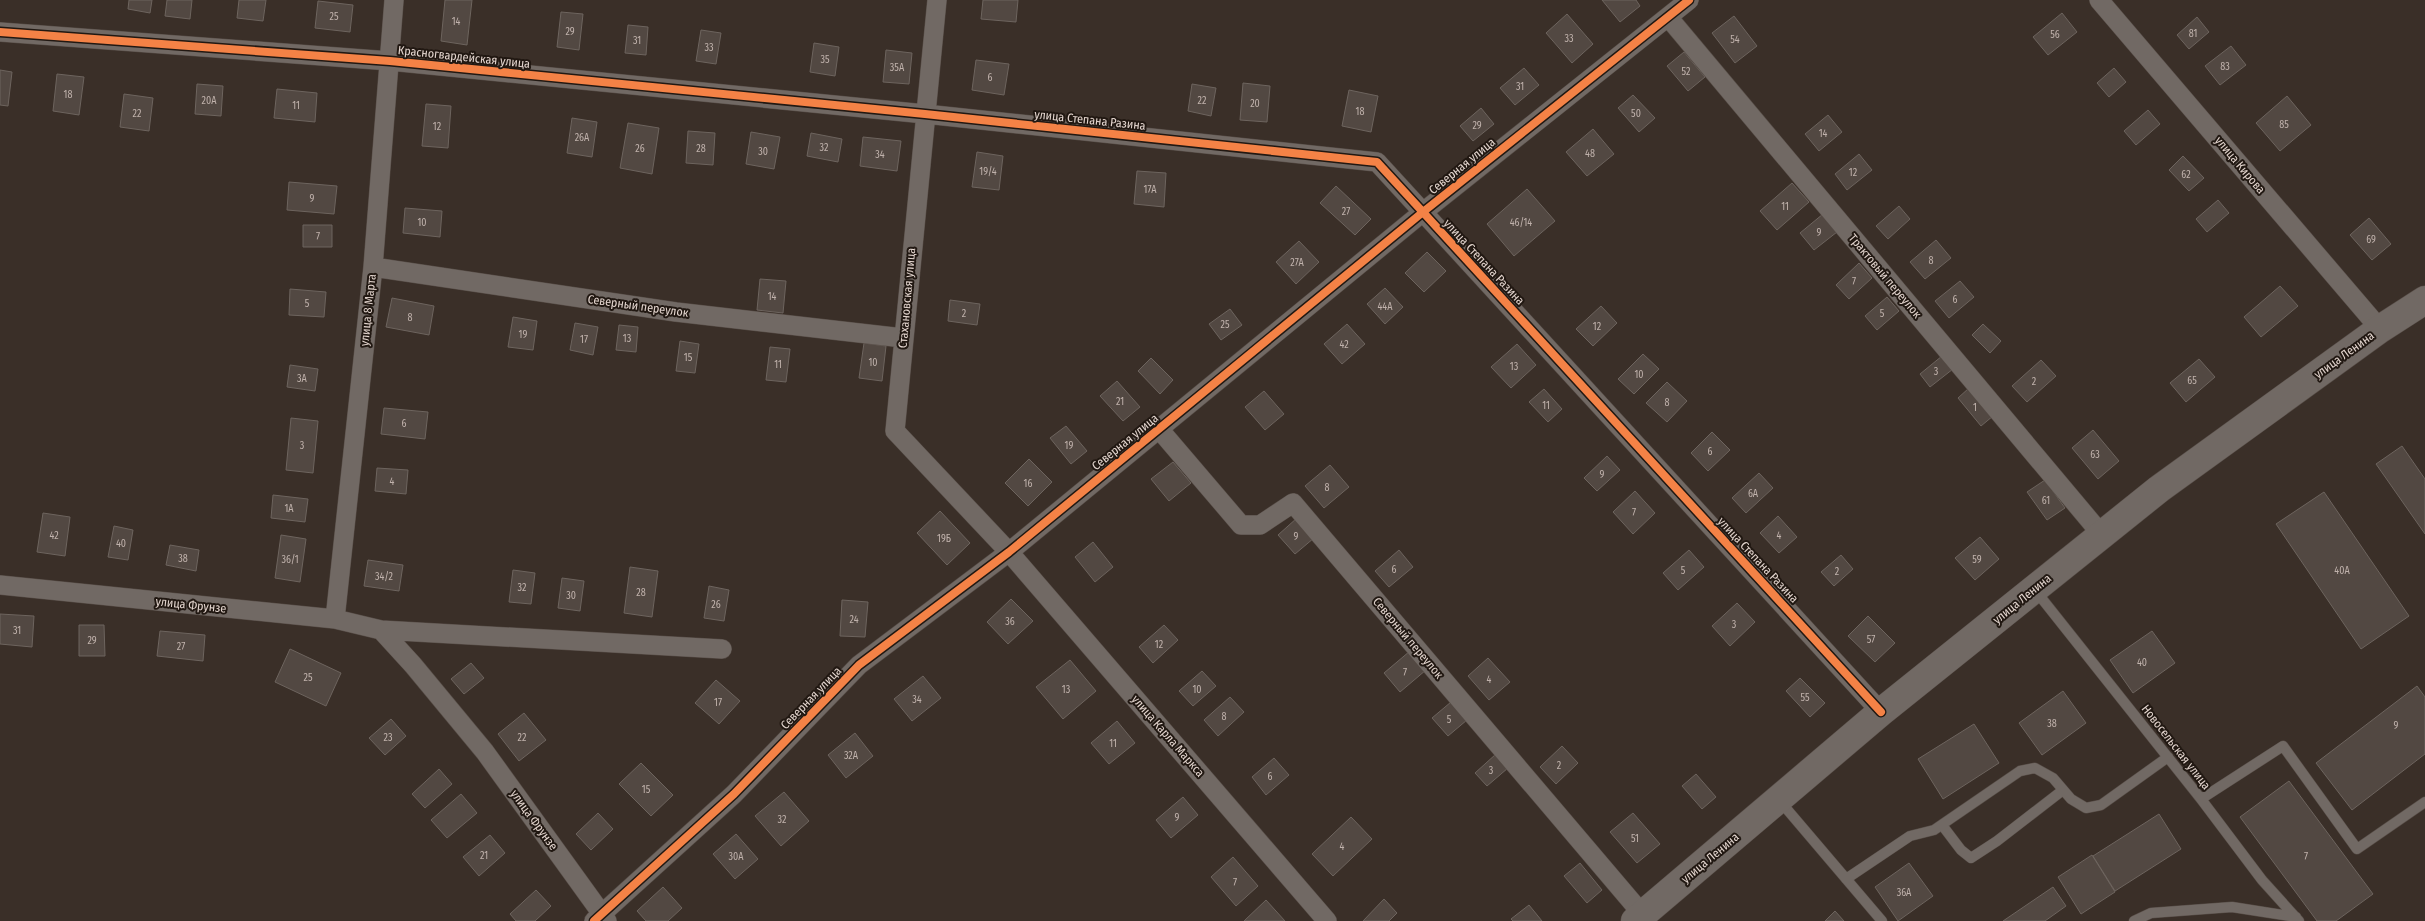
<svg xmlns="http://www.w3.org/2000/svg" width="2425" height="921" font-family="'Fira Sans Condensed',sans-serif">
  <style>
    .building { fill: #524842; stroke: #6d645e }
    .lines { fill: none; stroke-linecap: round; stroke-linejoin: round }
    .lane-casing { stroke: #574d47; stroke-width: 11 }
    .street-casing { stroke: #574d47; stroke-width: 20 }
    .secondary-casing { stroke: #574d47; stroke-width: 29 }
    .lane { stroke: #716964; stroke-width: 10 }
    .street { stroke: #716964; stroke-width: 19 }
    .secondary { stroke: #716964; stroke-width: 28 }
    .cycleway-casing { stroke: #211812; stroke-width: 11 }
    .cycleway { stroke: #f48246; stroke-width: 8 }
    .labels { text-anchor: middle; stroke-width: 4; stroke-linejoin: round; paint-order: stroke }
    .number-label { font-size: 10px; fill: #c0b2ac }
    .street-label { font-size: 12px; fill: #e4d6cf; stroke: #211812 }
  </style>
  <rect width="100%" height="100%" fill="#3a2f28"/>
  <path class="building" d="M129,0H152L150,13L128,9Z
    M167,0H192L190,19L165,16Z
    M239,0H266L263,21L237,18Z
    M445,0H472L467,45L441,41Z
    M983,0H1018L1016,22L981,19Z
    M1602,0H1636L1640,6L1620,22Z
    M318,1L353,5L350,32L315,28Z
    M561,12L583,14L579,50L557,47Z
    M2062,13L2077,32L2048,55L2033,37Z
    M1567,14L1593,44L1572,63L1546,33Z
    M1734,16L1757,46L1735,63L1712,33Z
    M2197,17L2209,32L2189,49L2177,35Z
    M628,25L648,27L646,55L625,53Z
    M701,30L721,33L716,64L696,61Z
    M814,43L839,47L835,76L810,72Z
    M2231,46L2246,65L2220,85L2205,66Z
    M886,50L912,53L909,84L883,82Z
    M1684,52L1705,77L1688,91L1667,66Z
    M976,60L1009,64L1004,95L972,90Z
    M1524,68L1539,85L1515,105L1500,88Z
    M2114,68L2126,82L2109,97L2097,83Z
    M0,70L12,72L8,106L0,105Z
    M57,74L84,77L79,115L53,111Z
    M1243,83L1270,86L1267,122L1240,120Z
    M197,84L223,86L221,116L195,114Z
    M1192,84L1216,88L1211,116L1188,111Z
    M277,89L317,93L315,122L274,118Z
    M1349,90L1378,96L1371,132L1342,126Z
    M124,94L153,98L149,131L120,127Z
    M1633,95L1655,118L1639,132L1618,108Z
    M2287,96L2311,125L2280,151L2256,123Z
    M426,104L451,106L448,148L422,146Z
    M1481,108L1494,124L1473,141L1460,126Z
    M2148,110L2160,124L2136,145L2124,131Z
    M1828,115L1842,132L1819,151L1805,134Z
    M572,118L597,122L592,157L567,153Z
    M628,123L659,128L652,174L620,168Z
    M1593,129L1614,154L1587,176L1566,152Z
    M688,131L715,133L713,165L686,163Z
    M751,132L780,137L774,169L746,164Z
    M811,133L842,139L838,162L807,156Z
    M863,137L901,141L897,171L860,166Z
    M977,152L1003,156L999,190L972,187Z
    M1859,154L1872,170L1847,190L1835,174Z
    M2183,156L2204,178L2189,191L2169,170Z
    M1137,171L1166,173L1164,207L1134,204Z
    M289,182L337,186L334,214L287,210Z
    M1792,183L1809,202L1777,230L1760,211Z
    M1336,186L1371,219L1355,235L1320,203Z
    M1527,189L1555,221L1514,256L1487,224Z
    M2218,200L2229,213L2207,232L2196,219Z
    M1899,206L1910,219L1888,239L1876,226Z
    M405,208L442,211L440,237L403,233Z
    M1823,214L1837,232L1814,250L1800,233Z
    M2369,218L2391,244L2372,260L2350,235Z
    M303,225H332V247H303Z
    M1936,240L1951,258L1925,279L1910,262Z
    M1299,241L1319,262L1296,284L1276,262Z
    M1427,252L1446,271L1424,292L1405,273Z
    M1859,263L1872,278L1849,299L1836,285Z
    M760,279L786,281L783,313L757,310Z
    M1960,281L1974,297L1949,318L1935,301Z
    M2280,286L2298,306L2261,337L2244,317Z
    M1385,288L1403,307L1385,324L1367,304Z
    M290,289L326,292L324,317L289,315Z
    M1887,297L1899,311L1877,330L1865,316Z
    M392,298L434,306L429,335L386,327Z
    M950,300L980,304L977,325L948,321Z
    M1601,306L1617,323L1593,346L1576,329Z
    M1230,309L1242,325L1221,340L1209,324Z
    M513,317L537,321L533,350L508,347Z
    M575,323L598,327L593,355L570,350Z
    M1347,324L1365,344L1342,364L1324,344Z
    M1983,324L2001,341L1990,353L1972,335Z
    M619,325L638,327L636,352L616,350Z
    M680,341L699,344L695,373L676,371Z
    M864,343L886,346L882,381L859,378Z
    M1517,344L1536,365L1511,388L1491,367Z
    M770,347L790,349L786,382L766,380Z
    M1643,354L1659,369L1634,394L1618,379Z
    M1942,356L1953,369L1930,387L1920,374Z
    M1151,358L1173,380L1160,394L1138,371Z
    M2199,359L2215,377L2186,402L2170,383Z
    M2041,360L2056,376L2027,402L2012,386Z
    M290,365L318,369L315,391L287,387Z
    M1117,381L1140,407L1123,421L1100,396Z
    M1667,382L1687,401L1667,422L1646,403Z
    M1969,388L1993,416L1981,426L1958,398Z
    M1544,389L1562,409L1548,422L1529,402Z
    M1264,391L1284,414L1265,430L1245,407Z
    M384,408L428,412L425,439L381,434Z
    M291,418L318,421L313,473L286,470Z
    M1066,426L1087,451L1071,464L1050,438Z
    M2093,430L2119,461L2098,479L2072,448Z
    M1712,432L1730,450L1708,471L1691,453Z
    M2402,446L2425,479V534L2376,464Z
    M1607,456L1620,470L1597,491L1584,478Z
    M1029,459L1052,482L1028,506L1005,483Z
    M1173,462L1191,483L1169,501L1151,479Z
    M1330,465L1349,487L1324,508L1305,486Z
    M377,468L408,470L406,494L375,491Z
    M1759,473L1773,488L1746,513L1732,498Z
    M2045,480L2065,508L2047,520L2027,492Z
    M1635,491L1655,513L1633,534L1613,512Z
    M2324,492L2409,616L2361,649L2276,524Z
    M273,495L308,499L305,522L271,518Z
    M940,511L970,543L947,565L917,533Z
    M43,513L70,517L65,556L37,552Z
    M1778,516L1797,537L1779,553L1760,533Z
    M1297,518L1314,538L1295,554L1278,535Z
    M114,526L133,530L128,560L108,557Z
    M281,535L306,539L300,582L275,578Z
    M1980,537L1999,559L1975,580L1955,558Z
    M1093,542L1113,567L1095,582L1075,557Z
    M170,545L199,550L196,571L166,565Z
    M1399,550L1413,567L1389,587L1375,571Z
    M1689,550L1704,567L1678,590L1663,573Z
    M1841,555L1853,569L1834,586L1821,572Z
    M368,560L403,565L399,591L364,586Z
    M630,567L658,571L652,617L624,613Z
    M513,570L535,573L531,604L509,602Z
    M562,578L584,581L580,611L558,608Z
    M709,586L729,590L724,621L704,618Z
    M1011,599L1033,621L1008,644L987,622Z
    M842,600L868,602L865,637L840,636Z
    M1737,603L1755,622L1730,646L1712,626Z
    M0,614L34,616L32,647L0,644Z
    M1868,616L1895,643L1875,662L1848,636Z
    M79,625H104L105,656H79Z
    M1164,625L1178,640L1153,663L1139,647Z
    M160,631L205,635L203,661L157,656Z
    M2152,631L2175,663L2133,693L2110,660Z
    M290,649L341,673L326,706L275,682Z
    M1410,651L1426,670L1400,692L1384,673Z
    M1488,658L1510,682L1489,700L1468,676Z
    M1070,660L1096,691L1063,719L1036,687Z
    M471,663L484,678L464,694L451,679Z
    M1202,671L1216,686L1193,706L1179,691Z
    M923,676L941,698L912,721L894,699Z
    M1800,678L1825,703L1810,717L1786,691Z
    M716,680L740,701L719,724L695,703Z
    M2417,686L2425,697V754L2352,810L2316,763Z
    M2063,691L2086,723L2042,755L2019,723Z
    M1230,697L1244,712L1218,736L1204,720Z
    M1451,702L1467,720L1448,736L1432,718Z
    M524,713L546,740L519,761L498,734Z
    M391,719L406,736L385,755L369,738Z
    M1117,721L1135,743L1109,764L1091,743Z
    M1974,724L1999,763L1943,799L1918,759Z
    M855,733L873,756L846,778L828,755Z
    M1562,746L1578,763L1556,784L1540,767Z
    M1496,754L1508,768L1487,786L1475,773Z
    M1274,758L1289,775L1266,795L1252,777Z
    M641,763L673,795L651,816L619,784Z
    M439,769L452,784L425,808L412,794Z
    M1696,774L1716,797L1702,809L1682,786Z
    M2289,781L2373,894L2336,921H2317L2240,817Z
    M784,792L809,821L781,846L755,816Z
    M461,794L477,813L447,838L431,820Z
    M1183,797L1198,815L1171,838L1156,820Z
    M598,813L613,829L591,850L576,834Z
    M1633,813L1660,844L1637,863L1610,832Z
    M2159,814L2181,849L2115,891L2093,856Z
    M1351,817L1372,839L1333,876L1312,854Z
    M736,834L758,859L735,879L713,854Z
    M490,835L505,853L479,876L463,857Z
    M2092,855L2115,892L2081,914L2058,877Z
    M1233,857L1258,886L1236,906L1211,877Z
    M1580,863L1602,890L1587,903L1564,876Z
    M1909,863L1933,896L1898,921L1875,887Z
    M663,887L682,908L668,921H646L637,911Z
    M2053,887L2066,906L2045,921H2003Z
    M536,890L551,906L535,921H516L510,914Z
    M1384,899L1397,913L1389,921H1363Z
    M1266,900L1285,921H1244Z
    M1529,905L1542,921H1513L1511,919Z
    M1835,911L1844,921H1825Z"/>
  <g class="lines">
    <defs>
      <path id="lane" d="M2035,590L2201,799L2262,880L2299,921
        M2201,799L2283,746L2357,849L2425,802
        M1779,800L1882,921
        M1942,825L1961,850L1971,858L1997,841L2063,790
        M1846,879L1910,836L1934,830L2020,771L2035,768L2053,778L2071,799L2086,808L2101,805L2168,757
        M2134,921L2151,913L2232,907L2296,917"/>
      <path id="street" d="M937,0L895,431L1009,552L1327,921
        M2099,0L2380,329
        M1668,17L2102,535
        M0,32L390,61L925,114L1377,162L1881,712
        M373,267L676,312L903,338
        M1159,429L1241,525H1260L1293,503L1643,915
        M0,585L335,619L381,630L722,649
        M335,619L373,267L394,0
        M381,630L413,665L485,752L607,921
        M594,921L734,794L859,665L1009,552L1423,212L1689,0"/>
      <path id="secondary" d="M1635,921L1881,712L2159,489L2380,329L2425,300"/>
    </defs>
    <use href="#lane" class="lane-casing"/>
    <use href="#street" class="street-casing"/>
    <use href="#secondary" class="secondary-casing"/>
    <use href="#lane" class="lane"/>
    <use href="#street" class="street"/>
    <use href="#secondary" class="secondary"/>
    <defs>
      <path id="cycleway" d="M0,32L390,61L925,114L1377,162L1881,712
        M594,921L734,794L859,665L1009,552L1423,212L1689,0"/>
    </defs>
    <use href="#cycleway" class="cycleway-casing"/>
    <use href="#cycleway" class="cycleway"/>
  </g>
  <g class="labels">
    <g class="number-label">
      <text x="334" y="20">25</text>
      <text x="456" y="25">14</text>
      <text x="570" y="35">29</text>
      <text x="2193" y="37">81</text>
      <text x="2055" y="38">56</text>
      <text x="1569" y="42">33</text>
      <text x="1735" y="43">54</text>
      <text x="637" y="44">31</text>
      <text x="709" y="51">33</text>
      <text x="825" y="63">35</text>
      <text x="2225" y="70">83</text>
      <text x="897" y="71">35А</text>
      <text x="1686" y="75">52</text>
      <text x="990" y="81">6</text>
      <text x="1520" y="90">31</text>
      <text x="68" y="98">18</text>
      <text x="209" y="104">20А</text>
      <text x="1202" y="104">22</text>
      <text x="1255" y="107">20</text>
      <text x="296" y="109">11</text>
      <text x="1360" y="115">18</text>
      <text x="137" y="117">22</text>
      <text x="1636" y="117">50</text>
      <text x="2284" y="128">85</text>
      <text x="1477" y="129">29</text>
      <text x="437" y="130">12</text>
      <text x="1823" y="137">14</text>
      <text x="582" y="141">26А</text>
      <text x="824" y="151">32</text>
      <text x="640" y="152">26</text>
      <text x="701" y="152">28</text>
      <text x="763" y="155">30</text>
      <text x="1590" y="157">48</text>
      <text x="880" y="158">34</text>
      <text x="988" y="175">19/4</text>
      <text x="1853" y="176">12</text>
      <text x="2186" y="178">62</text>
      <text x="1150" y="193">17А</text>
      <text x="312" y="202">9</text>
      <text x="1785" y="210">11</text>
      <text x="1346" y="215">27</text>
      <text x="422" y="226">10</text>
      <text x="1521" y="226">46/14</text>
      <text x="1819" y="236">9</text>
      <text x="318" y="240">7</text>
      <text x="2371" y="243">69</text>
      <text x="1931" y="264">8</text>
      <text x="1297" y="266">27А</text>
      <text x="1854" y="285">7</text>
      <text x="772" y="300">14</text>
      <text x="1955" y="303">6</text>
      <text x="307" y="307">5</text>
      <text x="1385" y="310">44А</text>
      <text x="964" y="317">2</text>
      <text x="1882" y="317">5</text>
      <text x="410" y="321">8</text>
      <text x="1225" y="328">25</text>
      <text x="1597" y="330">12</text>
      <text x="523" y="338">19</text>
      <text x="627" y="342">13</text>
      <text x="584" y="343">17</text>
      <text x="1344" y="348">42</text>
      <text x="688" y="361">15</text>
      <text x="873" y="366">10</text>
      <text x="778" y="368">11</text>
      <text x="1514" y="370">13</text>
      <text x="1936" y="375">3</text>
      <text x="1639" y="378">10</text>
      <text x="302" y="382">3А</text>
      <text x="2192" y="384">65</text>
      <text x="2034" y="385">2</text>
      <text x="1120" y="405">21</text>
      <text x="1667" y="406">8</text>
      <text x="1546" y="409">11</text>
      <text x="1975" y="411">1</text>
      <text x="404" y="427">6</text>
      <text x="302" y="449">3</text>
      <text x="1069" y="449">19</text>
      <text x="1710" y="455">6</text>
      <text x="2095" y="458">63</text>
      <text x="1602" y="478">9</text>
      <text x="392" y="485">4</text>
      <text x="1028" y="487">16</text>
      <text x="1327" y="491">8</text>
      <text x="1753" y="497">6А</text>
      <text x="2046" y="504">61</text>
      <text x="289" y="512">1А</text>
      <text x="1634" y="516">7</text>
      <text x="54" y="539">42</text>
      <text x="1779" y="539">4</text>
      <text x="1296" y="540">9</text>
      <text x="944" y="542">19Б</text>
      <text x="121" y="547">40</text>
      <text x="183" y="562">38</text>
      <text x="290" y="563">36/1</text>
      <text x="1977" y="563">59</text>
      <text x="1394" y="573">6</text>
      <text x="1683" y="574">5</text>
      <text x="2342" y="574">40А</text>
      <text x="1837" y="575">2</text>
      <text x="384" y="580">34/2</text>
      <text x="522" y="591">32</text>
      <text x="641" y="596">28</text>
      <text x="571" y="599">30</text>
      <text x="716" y="608">26</text>
      <text x="854" y="623">24</text>
      <text x="1010" y="625">36</text>
      <text x="1734" y="628">3</text>
      <text x="17" y="634">31</text>
      <text x="1871" y="643">57</text>
      <text x="92" y="644">29</text>
      <text x="1159" y="648">12</text>
      <text x="181" y="650">27</text>
      <text x="2142" y="666">40</text>
      <text x="1405" y="676">7</text>
      <text x="308" y="681">25</text>
      <text x="1489" y="683">4</text>
      <text x="1066" y="693">13</text>
      <text x="1197" y="693">10</text>
      <text x="1805" y="701">55</text>
      <text x="917" y="703">34</text>
      <text x="718" y="706">17</text>
      <text x="1224" y="720">8</text>
      <text x="1449" y="723">5</text>
      <text x="2052" y="727">38</text>
      <text x="2396" y="729">9</text>
      <text x="388" y="741">23</text>
      <text x="522" y="741">22</text>
      <text x="1113" y="747">11</text>
      <text x="851" y="759">32А</text>
      <text x="1559" y="769">2</text>
      <text x="1491" y="774">3</text>
      <text x="1270" y="780">6</text>
      <text x="646" y="793">15</text>
      <text x="1177" y="821">9</text>
      <text x="782" y="823">32</text>
      <text x="1635" y="842">51</text>
      <text x="1342" y="850">4</text>
      <text x="484" y="859">21</text>
      <text x="736" y="860">30А</text>
      <text x="2306" y="860">7</text>
      <text x="1235" y="886">7</text>
      <text x="1904" y="896">36А</text>
    </g>
    <g class="street-label">
      <text transform="translate(464 57) rotate(6)" y="4">Красногвардейская улица</text>
      <text transform="translate(1090 120) rotate(6)" y="4">улица Степана Разина</text>
      <text transform="translate(2240 165) rotate(50)" y="4">улица Кирова</text>
      <text transform="translate(1462 166) rotate(-39)" y="4">Северная улица</text>
      <text transform="translate(1484 262) rotate(47)" y="4">улица Степана Разина</text>
      <text transform="translate(1885 276) rotate(50)" y="4">Трактовый переулок</text>
      <text transform="translate(907 298) rotate(-85)" y="4">Стахановская улица</text>
      <text transform="translate(638 306) rotate(8)" y="4">Северный переулок</text>
      <text transform="translate(368 310) rotate(-84)" y="4">улица 8 Марта</text>
      <text transform="translate(2344 355) rotate(-36)" y="4">улица Ленина</text>
      <text transform="translate(1125 442) rotate(-39)" y="4">Северная улица</text>
      <text transform="translate(1758 560) rotate(47)" y="4">улица Степана Разина</text>
      <text transform="translate(2022 599) rotate(-39)" y="4">улица Ленина</text>
      <text transform="translate(191 605) rotate(6)" y="4">улица Фрунзе</text>
      <text transform="translate(1408 638) rotate(50)" y="4">Северный переулок</text>
      <text transform="translate(811 698) rotate(-46)" y="4">Северная улица</text>
      <text transform="translate(1168 736) rotate(49)" y="4">улица Карла Маркса</text>
      <text transform="translate(2176 747) rotate(52)" y="4">Новосельская улица</text>
      <text transform="translate(534 820) rotate(54)" y="4">улица Фрунзе</text>
      <text transform="translate(1710 858) rotate(-40)" y="4">улица Ленина</text>
    </g>
  </g>
</svg>
